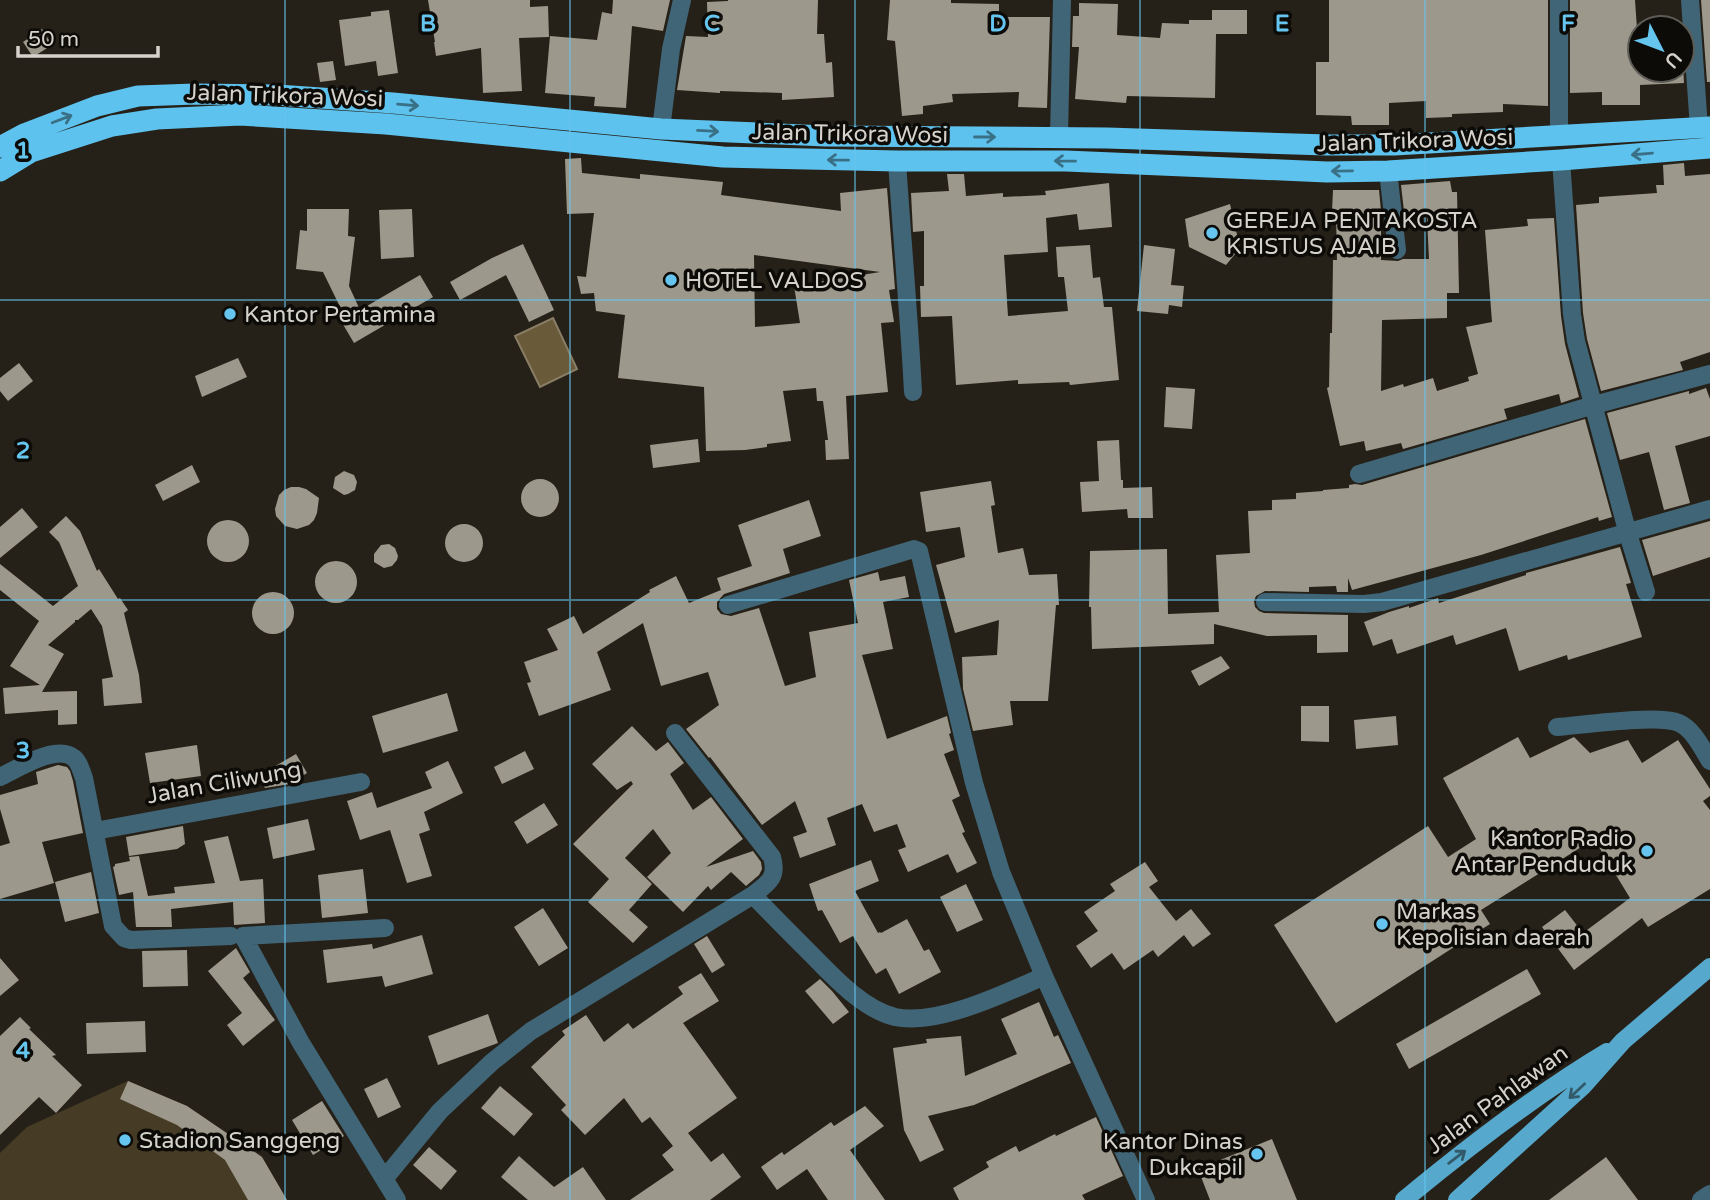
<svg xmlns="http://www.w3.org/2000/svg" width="1710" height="1200" font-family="'Varela Round',sans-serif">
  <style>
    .green { fill: #463c26 }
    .water { fill: #695a39; stroke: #897e65; stroke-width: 2 }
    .building { fill: #9d988c; fill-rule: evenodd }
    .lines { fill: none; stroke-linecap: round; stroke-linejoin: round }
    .street { stroke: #406576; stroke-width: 18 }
    .primary { stroke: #56a8cc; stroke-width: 18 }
    .highway { stroke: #5ec2ee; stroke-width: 21 }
    .oneway { stroke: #3a7086 }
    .oneway2 { stroke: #325a6a }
    .grid { fill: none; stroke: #65c5ee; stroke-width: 2; stroke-opacity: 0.55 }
    .poi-dot { fill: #65c5ee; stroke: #0d0b07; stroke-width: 2.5 }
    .labels { text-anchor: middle; stroke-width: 7; stroke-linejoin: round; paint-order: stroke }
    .street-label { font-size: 23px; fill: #d5d2cc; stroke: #0d0b07 }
    .poi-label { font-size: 23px; fill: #d5d2cc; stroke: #0d0b07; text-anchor: start }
    .grid-label { font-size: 23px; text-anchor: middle; font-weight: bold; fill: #65c5ee; stroke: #0d0b07; stroke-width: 7; stroke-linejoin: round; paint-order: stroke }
  </style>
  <rect width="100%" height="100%" fill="#262118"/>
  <path class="green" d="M128,1081L187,1106L262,1157L287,1200H0V1153L27,1127Z"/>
  <path class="water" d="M553,318L577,369L540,387L515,336Z"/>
  <path class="building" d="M428,0H530V7L548,6L549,37L519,38L522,91L483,93L481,48L436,56L434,42H435Z
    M613,0H670L663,31L632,26L626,108L594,106L595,97L545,93L550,36L597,40L602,12L612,14Z
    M728,0H818L817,34H824L826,63L832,62L834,97L782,100V93L720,91V93L677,90L686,36L708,37L707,2L728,1Z
    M890,0H951V3L999,4V17H1050L1047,108L1018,107L1019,92L952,94L953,102L923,106V114L902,116L895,41L887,40Z
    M1329,0H1548V106L1503,104V112L1452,114V117L1426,118V101L1389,103V125H1352L1351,116L1316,115V62H1329Z
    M1570,0H1635L1637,29H1640V70H1682V48L1684,83L1640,85V105H1602V92L1570,93Z
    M1701,0H1710V82H1707Z
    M1079,3L1118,4L1117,35L1160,38L1162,23L1189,24V20H1212V10H1247V34H1216L1215,98L1127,96L1126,103L1075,99L1079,47H1072L1073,16H1079Z
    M389,10L398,73L378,76L376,61L345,66L339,20L371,16V12Z
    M42,29L52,45L33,57L23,42Z
    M333,61L336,80L320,82L317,63Z
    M581,158L582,173L640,179V174L723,182L721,195L841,211L840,193L887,188L895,289L889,290L894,322L881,323L888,392L846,396L849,459L826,460L825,440H828L823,401H817L816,388L783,391L791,441L767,444V447L745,450L706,451L704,387L618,378L625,315L596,311L594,293L581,294L577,276L586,277L594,213L567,214L565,159ZM754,255L880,272L794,286L800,323L755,327Z
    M1684,163L1685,176L1710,174V352L1680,362L1683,370L1601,391L1587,339L1583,313L1576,205L1599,203V197L1657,193L1656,185H1664L1663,165Z
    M947,174H964L966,196L1003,193V197L1046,195L1045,191L1109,183L1112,227L1079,230L1077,214L1046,218L1048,252L1004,255L1008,316L1068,311L1064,277H1058L1056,247L1090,245L1093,278L1100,277L1104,307H1112L1119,380L1070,385L1069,382L1018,384V380L956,385L952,316L921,317L920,286H924V231L913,232L911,193L949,191Z
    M1450,181L1452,192H1457L1459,293H1447V318L1382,320L1381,391L1403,384L1404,387L1433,378L1437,391L1469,381L1468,377L1478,374L1466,327L1492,322L1485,230L1528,226L1527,219L1554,218L1561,316L1565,344L1579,397L1561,403L1559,394L1504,409L1507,419L1403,449L1401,443L1366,451L1364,441L1340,446L1327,388L1329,387L1330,333H1332L1333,260H1337L1336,211H1332L1333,190H1379L1382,222H1381V260L1398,261L1403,259H1429L1427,218L1405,220L1401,185Z
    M1230,204L1240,248L1226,265L1189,247L1185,219Z
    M307,209H349L348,236L355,237L349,286L360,310L420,275L433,297L354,343L341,321L346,319L323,272L296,269L300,230L307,231Z
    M412,209L414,257L381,259L379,210Z
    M523,244L554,310L529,322L506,275L460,300L450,282L492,258Z
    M1144,245L1175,249L1171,285L1184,286L1182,307L1169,305L1168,314L1137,311Z
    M238,358L247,377L202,397L195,376Z
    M19,363L33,381L8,401L0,391V378Z
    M1166,387L1195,389L1192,429L1164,427Z
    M1706,388L1710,399V436L1675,446L1690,503L1664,510L1649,452L1620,460L1607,413L1689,391V394Z
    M1585,419L1612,517L1599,521L1598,517L1481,555L1352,590L1348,578V592H1337L1336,586L1309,587V592L1265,591L1256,596L1254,601L1255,607L1259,611L1264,613L1348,615V652L1317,653V635L1267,636L1214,624V644L1092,649L1091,607H1089L1090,551L1167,549L1168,614L1219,612L1216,555L1250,553L1248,511L1272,510V500L1296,499V493L1323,491V490L1349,488V485L1355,484L1362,485Z
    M698,439L700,462L653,468L650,445Z
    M1119,440L1121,480H1123V488L1152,487L1153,518H1128L1127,509L1082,512L1080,482L1099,481L1097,441Z
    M192,465L200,482L163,501L155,485Z
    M344,471L354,475L357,482L355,490L348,494L344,495L333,488L335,477Z
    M521 498a19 19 0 1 1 38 0a19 19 0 1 1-38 0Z
    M991,481L995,505L991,506L998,553L1023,548L1029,575L1057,574L1059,605H1056L1048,701H1010L1013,725L973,731L963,689L962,657L997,655L999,620L955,633L936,565L965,557L960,527L926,532L920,492Z
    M291,487H299L306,489L319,498L317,513L314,520L309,525L297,529L285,526L276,516L275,509L279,495L284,490Z
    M809,500L821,536L783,549L790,573L724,594L717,602V609L721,614L731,616L759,608L785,686L816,677L809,632L858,623L849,580L878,572L880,581L905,576L909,597L883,602L893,649L862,655L887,739L947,716L951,733L949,734L954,750L944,754L960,796L952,800L965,832L962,833L977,863L957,873L948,854L908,872L898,850L906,847L897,824L874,832L862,804L827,818L836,845L800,858L793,837L807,832L795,801L762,825L710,757L709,758L686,729L719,705L708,672L661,686L643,623L597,652L611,690L539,716L527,683L531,682L524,662L558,650L547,629L574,616L583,634L650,592L649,590L676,576L689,603L721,590L717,578L752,566L738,525Z
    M22,508L38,527L0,558V527Z
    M66,516L80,531L97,571L99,569L118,599L120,598L128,610L124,613L139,675L142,703L104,706L102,679L113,677L102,626L91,609L78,620H75V622L48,645L64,654L42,692L77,691V724L58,725V710L5,714L3,688L40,685L10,666L39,621L0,590V564L53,606L78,586L59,542L49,532Z
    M207 541a21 21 0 1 1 42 0a21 21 0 1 1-42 0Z
    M1710,521V557L1653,576L1642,540Z
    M445 543a19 19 0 1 1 38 0a19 19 0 1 1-38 0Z
    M389,544L395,548L398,556L397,560L392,566L384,568L374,562V554L381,545Z
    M1620,547L1631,583L1626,584L1642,637L1568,660L1567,655L1519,671L1506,628L1456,645L1453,635L1397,654L1392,639L1373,646L1364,622L1389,612L1409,606V608L1438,598L1439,603L1526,575V573Z
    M315 582a21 21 0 1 1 42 0a21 21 0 1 1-42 0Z
    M252 613a21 21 0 1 1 42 0a21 21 0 1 1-42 0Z
    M1221,656L1230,668L1199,686L1191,671Z
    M447,693L458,731L383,753L372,716Z
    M1301,706H1329V742L1301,741Z
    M1396,716L1398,745L1356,749L1354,720Z
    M632,726L656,751L668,742L684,763L670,774L693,810L711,797L743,839L706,867L753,851L761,862L762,869L759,875L746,886L731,872L711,890L708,886L683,912L647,877L671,853L653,829L625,858L652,884L629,910L648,927L633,943L588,902L609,879L573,844L633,784L631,781L617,790L592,764Z
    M1518,737L1530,758L1574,737L1590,753L1628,740L1642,763L1678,740L1710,789V796L1703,801L1710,810V889L1648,927L1642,918L1574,970L1542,927L1565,910L1583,933L1630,898L1594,839L1481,910L1490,924L1336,1023L1274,925L1428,826L1448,857L1476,839L1443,778Z
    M197,745L201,776L150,783L145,753Z
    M525,751L534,769L502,784L494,767Z
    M296,754L307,773L290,784L265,788L258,776Z
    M448,761L463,793L424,812L430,830L419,834L432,876L407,883L390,830L360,840L347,801L372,792L377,808L432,788L425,772Z
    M58,765L67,767L70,771L73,781L83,833L42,842L54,883L0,899V846L10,843L0,809V795L38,784L36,772Z
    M544,803L558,825L527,844L514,822Z
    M308,819L315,850L273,859L267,828Z
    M183,826L185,844L177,849L129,856L126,837Z
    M228,836L240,881L263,879L265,923L234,925L233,902L171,909L172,927H136L133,892L119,895L113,867L115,866V864L130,861L129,857L139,856L148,896L175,893L174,887L215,883L204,841Z
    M871,860L879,881L855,891L878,933L880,932L881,933L907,919L924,951L929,949L941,972L899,994L886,968L876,974L853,936L840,943L822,910L818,911L809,884Z
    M1145,862L1158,881L1149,887L1176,921L1191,909L1211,934L1193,947L1184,935L1158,957L1153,950L1124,970L1112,953L1091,968L1076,946L1098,931L1084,912L1115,891L1110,884Z
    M363,869L368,913L322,918L318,875Z
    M91,872L99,913L65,922L55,882Z
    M966,884L983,920L957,932L940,897Z
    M543,908L568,948L539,966L514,927Z
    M422,935L433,974L385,987L382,976L327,983L323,950L372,944L373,949Z
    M707,936L725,965L712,973L694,944Z
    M236,948L250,972L243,978L275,1020L243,1046L227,1025L242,1013L208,971Z
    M187,950L188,986L143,987L142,951Z
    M0,958L19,980L0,996Z
    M1527,969L1541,994L1409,1069L1396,1044Z
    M701,973L719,1001L683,1023L737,1098L688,1133L711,1162L723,1153L741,1177L710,1200H630L674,1170L662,1155L673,1146L650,1117L642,1123L624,1098L585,1135L561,1110L566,1105L531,1067L565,1035L562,1031L586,1015L604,1042L628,1023L633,1029L683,994L678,987Z
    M820,979L832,991L849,1012L833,1024L805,991Z
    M1039,1002L1054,1037L1058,1035L1071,1063L974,1105L928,1116L944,1150L920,1162L904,1130L893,1048L927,1043L926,1039L961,1036L965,1076L1017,1054L1001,1019Z
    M488,1014L498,1043L438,1065L428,1036Z
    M20,1017L31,1028L29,1029L56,1055L52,1056L82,1085L56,1113L39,1097L0,1135V1036Z
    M145,1021L146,1052L87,1054L86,1023Z
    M387,1078L401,1107L378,1118L364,1089Z
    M128,1081L187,1106L262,1157L287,1200H248L225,1160L177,1125L120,1099Z
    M500,1086L533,1114L514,1136L481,1108Z
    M322,1101L344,1136L313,1155L292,1120Z
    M865,1106L884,1126L850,1150L885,1200H828L807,1169L777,1190L761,1167L782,1152L784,1155L831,1122L834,1126Z
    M1096,1117L1123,1176L1082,1195L1085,1200H959L953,1188L989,1167L986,1162L1016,1146L1019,1152L1055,1134L1056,1136Z
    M1272,1139L1297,1200H1210L1198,1169Z
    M429,1147L457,1171L441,1190L413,1165Z
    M519,1156L554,1187L583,1167L606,1200H528L501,1177Z
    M1606,1157L1638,1200H1549Z"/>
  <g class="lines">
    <path class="street" d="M1559,0V136
      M1690,0L1699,128
      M661,129L671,49L682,0
      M1059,137L1062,0
      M1561,160L1572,314L1576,341L1628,534L1646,592
      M897,161C902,238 909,315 913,392
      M1388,171L1397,250
      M1359,474L1594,405L1710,374
      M1265,602L1364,604L1382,602L1710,509
      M728,605L914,549L919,551L974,783L1001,872L1044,976
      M1557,727C1583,725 1658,714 1679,723C1693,729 1702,748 1710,761
      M675,733L772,857C778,878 768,883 753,895
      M0,777C17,769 57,743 74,758C80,763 81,771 84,778L113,926L124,938L131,940L231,936
      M95,831L361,782
      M385,928L243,936L301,1043L397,1200
      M385,1178L440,1111L492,1062L531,1031L753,895C772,915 791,934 810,953C833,976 862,1009 895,1017C937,1026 1006,993 1044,976L1146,1200
      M1701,1200L1710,1194"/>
    <path class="primary" d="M1404,1200C1468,1147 1535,1095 1607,1052
      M1457,1200L1583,1086L1623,1041L1710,967"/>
    <path class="highway" d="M0,147L24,134L97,106L138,96L195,94L277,95L393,103L661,129L826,136L1107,138L1327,145H1394L1710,127
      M0,171L31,152L112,126L157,119L240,115L386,124L723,157L897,161H1066L1327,172L1388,171L1561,160L1710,148"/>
  </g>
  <defs><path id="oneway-shaft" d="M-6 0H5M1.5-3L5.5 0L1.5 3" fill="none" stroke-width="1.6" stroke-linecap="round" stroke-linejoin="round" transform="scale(1.75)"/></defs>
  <g class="oneway">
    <use href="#oneway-shaft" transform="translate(408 105) rotate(5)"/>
    <use href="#oneway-shaft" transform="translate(62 119) rotate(-21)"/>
    <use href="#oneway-shaft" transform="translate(708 131) rotate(3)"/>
    <use href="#oneway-shaft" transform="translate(985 137)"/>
    <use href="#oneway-shaft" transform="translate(1642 154) rotate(175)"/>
    <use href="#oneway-shaft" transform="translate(838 160) rotate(-179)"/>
    <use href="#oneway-shaft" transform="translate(1065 161) rotate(-179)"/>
    <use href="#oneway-shaft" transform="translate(1342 171) rotate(179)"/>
  </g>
  <g class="oneway2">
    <use href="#oneway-shaft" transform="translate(1577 1091) rotate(137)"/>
    <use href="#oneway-shaft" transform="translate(1457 1157) rotate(-37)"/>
  </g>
  <path class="grid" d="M285,0V1200M570,0V1200M855,0V1200M1140,0V1200M1425,0V1200M0,300H1710M0,600H1710M0,900H1710"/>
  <g class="poi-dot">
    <circle cx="1212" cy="233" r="7"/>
    <circle cx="671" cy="280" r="7"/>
    <circle cx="230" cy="314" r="7"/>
    <circle cx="1647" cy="851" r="7"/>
    <circle cx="1382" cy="924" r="7"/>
    <circle cx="125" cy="1140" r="7"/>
    <circle cx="1257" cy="1154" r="7"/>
  </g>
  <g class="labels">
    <g class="street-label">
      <text transform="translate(285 95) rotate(2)" y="8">Jalan Trikora Wosi</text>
      <text transform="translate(850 133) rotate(1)" y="8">Jalan Trikora Wosi</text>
      <text transform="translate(1415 140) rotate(-2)" y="8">Jalan Trikora Wosi</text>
      <text transform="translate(224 782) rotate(-10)" y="8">Jalan Ciliwung</text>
      <text transform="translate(1497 1099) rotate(-36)" y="8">Jalan Pahlawan</text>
    </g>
    <g class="poi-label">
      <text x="1226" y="228">GEREJA PENTAKOSTA<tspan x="1226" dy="26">KRISTUS AJAIB</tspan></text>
      <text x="685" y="288">HOTEL VALDOS</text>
      <text x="244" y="322">Kantor Pertamina</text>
      <text x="1633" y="846" text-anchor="end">Kantor Radio<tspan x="1633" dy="26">Antar Penduduk</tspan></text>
      <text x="1396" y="919">Markas<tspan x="1396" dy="26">Kepolisian daerah</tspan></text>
      <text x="139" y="1148">Stadion Sanggeng</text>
      <text x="1243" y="1149" text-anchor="end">Kantor Dinas<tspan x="1243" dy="26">Dukcapil</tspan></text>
    </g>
  </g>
  <g class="grid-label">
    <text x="428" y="31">B</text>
    <text x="712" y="31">C</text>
    <text x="998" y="31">D</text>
    <text x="1282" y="31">E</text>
    <text x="1568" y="31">F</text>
    <text x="23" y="158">1</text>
    <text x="23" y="458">2</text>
    <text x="23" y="758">3</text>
    <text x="23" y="1058">4</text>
  </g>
  <g transform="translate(1661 49) rotate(132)"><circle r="33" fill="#0d0b07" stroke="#5d5b56" stroke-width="2"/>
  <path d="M0-5L12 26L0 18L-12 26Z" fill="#65c5ee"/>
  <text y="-10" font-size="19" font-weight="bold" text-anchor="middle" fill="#d5d2cc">U</text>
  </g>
  <path d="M18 46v10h140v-10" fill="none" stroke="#d5d2cc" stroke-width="3.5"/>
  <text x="28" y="46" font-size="21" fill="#d5d2cc" stroke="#0d0b07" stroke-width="5" paint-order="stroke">50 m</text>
</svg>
